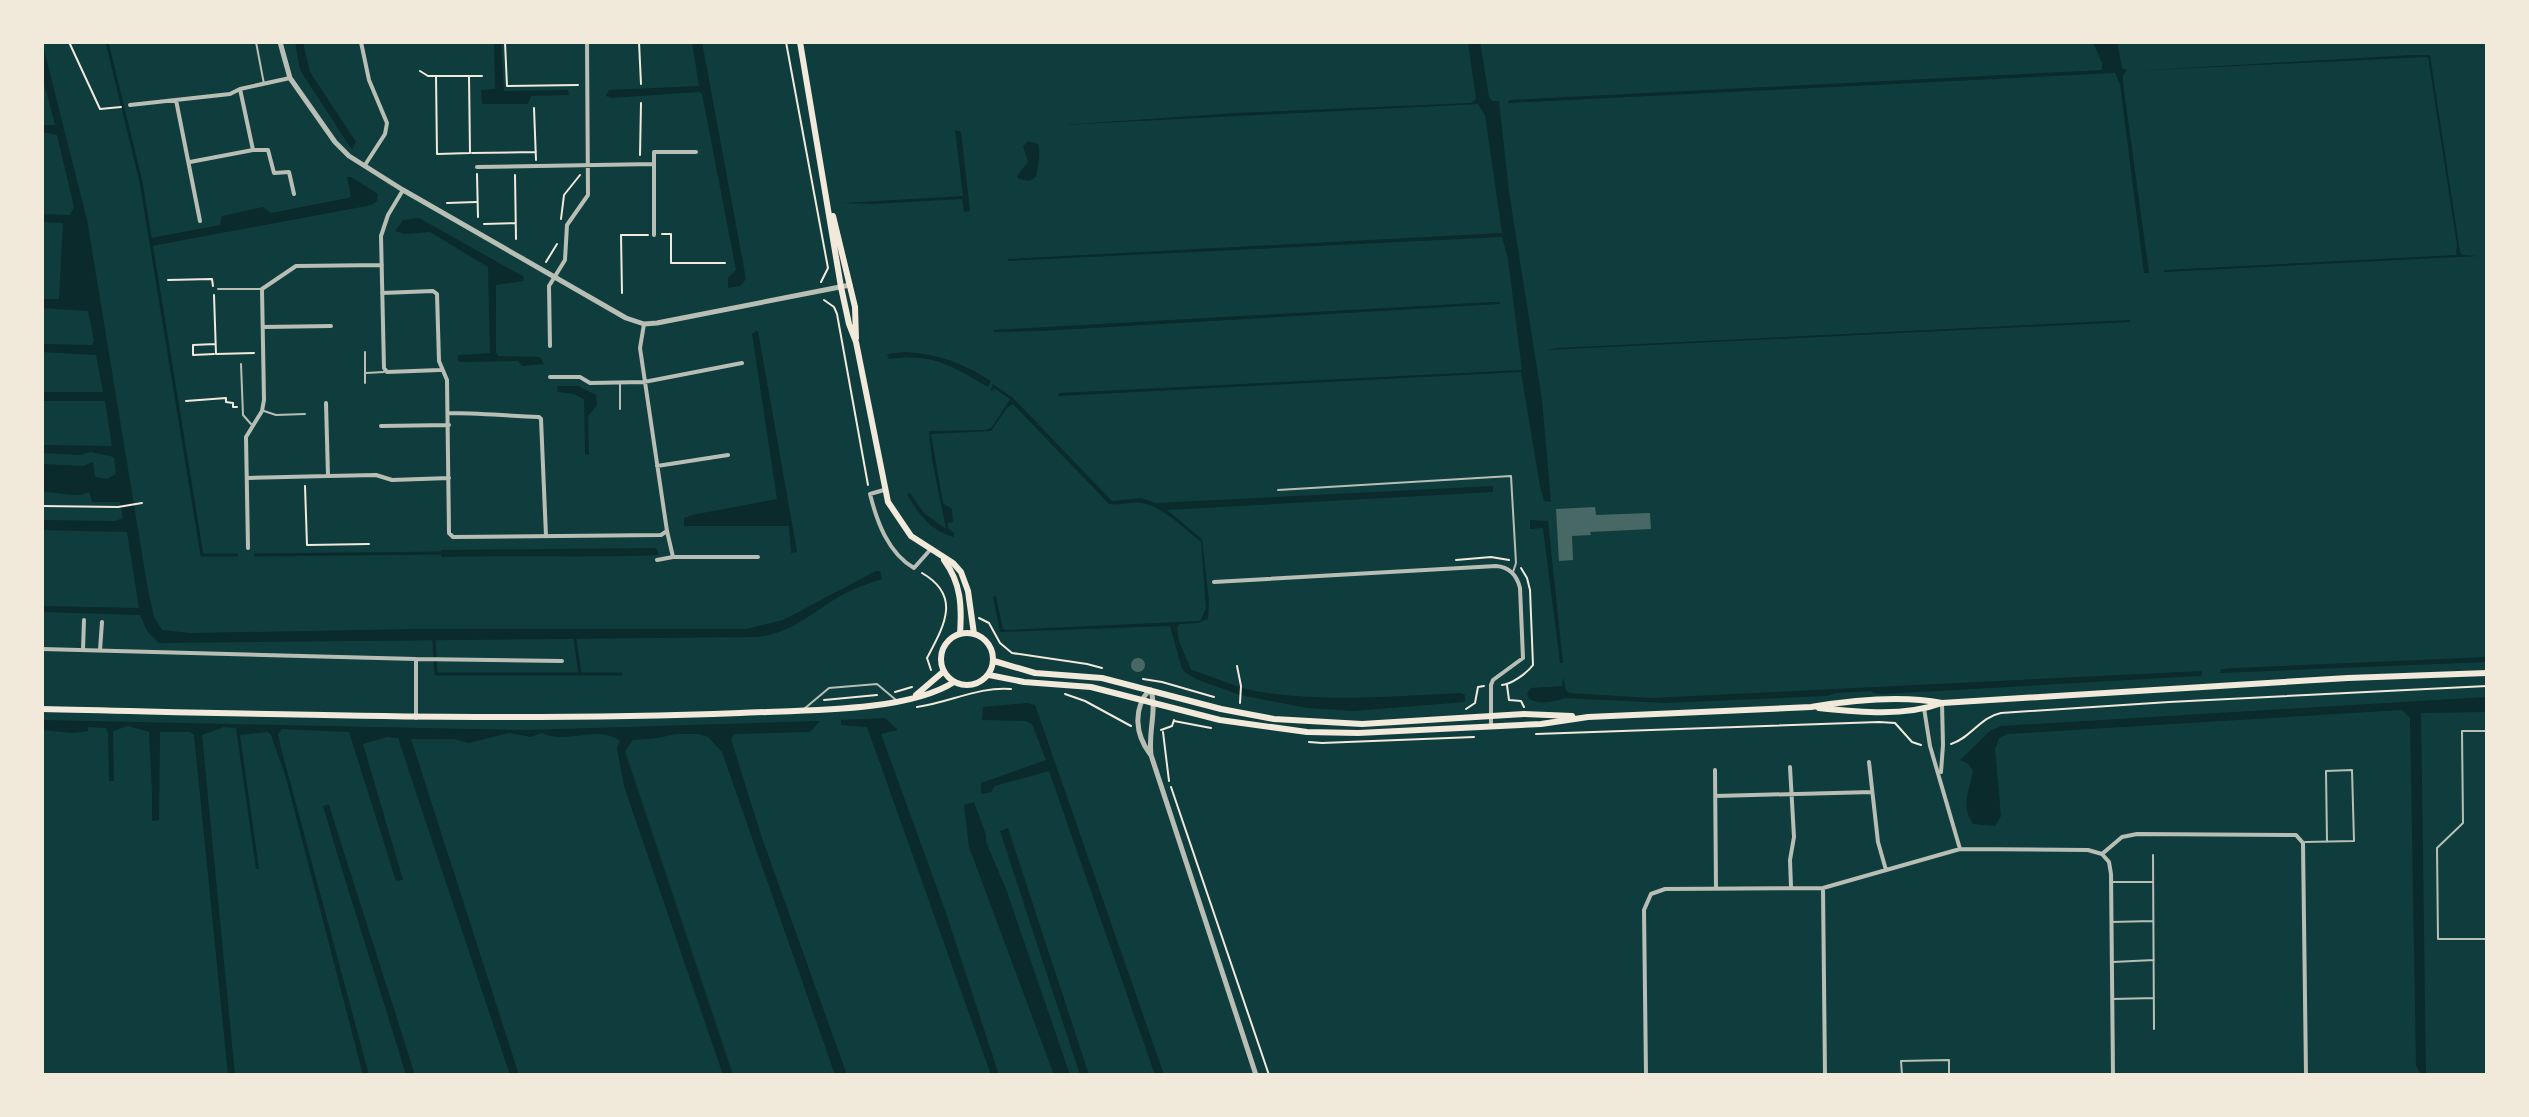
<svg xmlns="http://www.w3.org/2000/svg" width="2529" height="1117" font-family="'Varela Round',sans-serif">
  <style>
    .water { fill: #0a2a2b }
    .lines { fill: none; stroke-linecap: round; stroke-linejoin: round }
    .stream { stroke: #0a2a2b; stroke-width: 3 }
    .building { fill: #486865 }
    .path { stroke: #f1e9da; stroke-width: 2 }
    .service { stroke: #b8beb3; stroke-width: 2 }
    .minor { stroke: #b8beb3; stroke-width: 4 }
    .tertiary { stroke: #b8beb3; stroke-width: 5 }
    .secondary { stroke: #f1e9da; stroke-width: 6 }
  </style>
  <rect width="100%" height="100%" fill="#0f3d3e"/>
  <path class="water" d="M42,42L87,220L148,590L154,617L162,630L191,633L416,629H746L783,620L876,571H880L882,579C870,583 858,587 846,593C813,610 797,632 757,637L159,643L147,631L140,615L42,612V606L139,608L127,532L42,530V520L115,521L123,518L120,502H92L89,492C77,499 57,491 42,492V464L83,466L93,462L95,477L107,479L116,474L114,457L91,452L80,455L42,453V445L112,446L105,401H42V392H103L96,355L42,352V344L92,345L94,341L88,311L42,308V299H59L63,223L42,222V214L70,215L74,207L57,135L42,132V125H55L42,76Z
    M295,42H303L310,72L356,142L352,150L300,70Z
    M494,42H501L504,91L568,90L569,95L531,96L528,104H482L481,90L495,89Z
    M692,42H702L746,279L740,286L728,288V278L736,270L702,94L699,92L611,98L606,96L609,90L699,86Z
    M1468,42H1480L1489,97L1492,101H1499L1509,192L1542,400L1551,502L1544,501L1540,486L1521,372L1058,396L1059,393L1522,370L1508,259L1502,237L1008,261V259L1502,233L1485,115L1478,104L1061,125L1237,113L1471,103L1476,99Z
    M2093,42H2117L2122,68L2127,70L2123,75V83L2149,273H2144L2120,84L2115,73L1508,103L1509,100L2102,70V63Z
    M2411,55H2430L2460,252L2463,255L2478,256L2164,272V270L2456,255L2457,245L2428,57L2131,71Z
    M955,130L961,132L970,211L964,212L962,199L874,204L843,203L963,196Z
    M1028,141L1038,144C1041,154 1038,166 1036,177L1029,181L1019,179L1017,176L1028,162L1023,146Z
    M347,177H351L378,194L377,201L372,205L152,246L151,238L220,225L222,216L263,207L271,213L348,198L351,197Z
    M419,218L524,277L523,281L496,285V353L499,356L540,357L544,364L522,366L518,361L461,362L457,360L459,355L490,353L488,267L430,232L405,234L395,231L403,220Z
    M1491,302H1500V304L1041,331L994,332L993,330Z
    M2130,320V322L1546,350L1558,348Z
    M756,331H758L797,552L791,553L789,526H684V518L692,515L777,499L752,334Z
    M905,352C938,354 963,363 991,381L988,387C950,365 933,353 889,359L887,354Z
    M993,384L1013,398L1112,501L1141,498L1156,503L1493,486V492L1167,510L1202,539L1209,601L1208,619L1198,623L1180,624L1177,627L1179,641L1191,670C1213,676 1233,687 1256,691C1319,703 1397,696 1461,693L1465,695V702L1353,711L1307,708L1240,695L1196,679L1183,671L1185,670L1182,669L1170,626L1000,632L993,597L996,596L1003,629L1006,630L1200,621L1206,609L1201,542C1186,530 1162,506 1142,503C1131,501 1121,506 1109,504L1013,404L1007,408L991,431L931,434L943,503L952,509L953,522L948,523V528L954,533V537C932,532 917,513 907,494L910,493L924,513L946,529L932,460L929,431L986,430L992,427L1010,399L995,389L990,391Z
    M557,386H578L596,395L597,405L588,416L589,455L585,454L584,399L574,394L558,392Z
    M1530,520L1548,521L1563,663H1560L1543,528L1530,529Z
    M656,548L659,555C586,558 514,555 441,557V550Z
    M2487,657V662L2220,673L2221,669L2235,668Z
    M2202,671L2201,676L2163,678L1884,694L1873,693L1872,691L1836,693L1827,696L1665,703L1565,698C1554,702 1539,705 1529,699L1527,693L1531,688L1562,686L1563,677L1566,691L1570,693L1651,698Z
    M2487,697V712L2421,713L2426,1075H2421L2416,1065L2410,718L2402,710L2008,734L1999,738L1995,749L2001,816L1995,826L1973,824C1960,805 1970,790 1973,770L1967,763L1960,760L1990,731L2001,726Z
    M1027,703L1035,705L1164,1075H1155L1049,771L995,786L991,792L981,794V783L1046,760L1032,724L1026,721L982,720L983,707Z
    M885,718L898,730L881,734L945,910L999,1075H991L867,727L841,725V720Z
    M42,720L526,730L820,721L810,732L735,734L731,739L762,838L847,1075H835L722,752L708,737L699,734H676L658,738L633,740L625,751L733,1075H723L624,786L617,748L620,741C596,724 569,745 541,733L531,737L509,733L469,743L454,739H411L519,1075H510L398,738L387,737L363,744L403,880L396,881L349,732L282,729L278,734L281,748L369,1075H363L286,778L271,735L268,732L240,735L259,869H256L236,728L224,727L202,735L235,1075H228L194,735L190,732H160L159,820L152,821C153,790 150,762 149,732L128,726L113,731L114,781H109L108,733L106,728L88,727V731L74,733L42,730Z
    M974,802L986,835V842L1006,889L1070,1075H1054L969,847L964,805Z
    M329,804L333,818L415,1075H406C379,985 349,896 323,806Z
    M1008,828L1089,1075H1080L1000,831Z"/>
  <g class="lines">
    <path class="stream" d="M107,42L141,182L202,555H237
      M255,555L444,553
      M434,639L436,674H621
      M575,639L580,674"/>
  </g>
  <path class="building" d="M1595,507L1596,515L1650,513L1651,529L1590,532L1591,535L1572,536L1573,560L1559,561L1556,509Z
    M1131 665a7 7 0 1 1 14 0a7 7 0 1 1-14 0Z"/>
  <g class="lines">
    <path class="path" d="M69,42L100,109L121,107
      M505,42L507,86L578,85
      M639,42L641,84
      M786,42L828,268L821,282
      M420,71L428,76H469L470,153L437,154L436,76
      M470,76H482
      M534,108L536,160
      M472,153L536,152
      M640,155L641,103
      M477,174L478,217
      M515,175L516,239
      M447,203L476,202
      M561,219L564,195L580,175
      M484,224L515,223
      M662,234H671V263H725
      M546,262L557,244
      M168,280L212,279L213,286
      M622,293L621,235H648
      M214,295L216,354L254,353
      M824,300L834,307L837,314L868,485
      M214,354L193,355V345L215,344
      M186,401L226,398V402L233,403V407H237
      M305,486L307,545L369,544
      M42,506L118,507L142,503
      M1456,560L1491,557L1509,560
      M922,573C962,596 944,626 927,658L931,670
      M979,618L989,623L1000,643L1012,653L1087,664L1102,668
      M1237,666L1241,686L1240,703
      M1143,679L1162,682L1214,697
      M1502,685C1512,684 1527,673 1533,665L1530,590L1527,578L1521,568
      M1507,685L1509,700L1521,701L1524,707
      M895,692L912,687
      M1065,694L1085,701L1131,726
      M824,700L877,695
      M917,707C948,703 980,686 1011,689
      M1466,709L1475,703L1478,687L1484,686
      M1174,721L1211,728
      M1161,730L1172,726L1174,720
      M1163,732L1169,781
      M1536,734L1879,722L1895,723L1912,742L1921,745
      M1309,742L1322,743L1474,737
      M1951,744C1971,738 1980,717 2001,713L2169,702L2487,686
      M1171,787L1269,1075"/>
    <path class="service" d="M256,42L264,84
      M218,289H261
      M365,352V383
      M241,364L243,415L251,424
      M366,373L384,372
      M620,383V409
      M264,411L276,415L305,414
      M1278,490L1511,476L1516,563L1513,572
      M804,709L829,688L877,684L896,700
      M2487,731H2462L2463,823L2437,848L2438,939H2487
      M2305,842L2354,841L2352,770L2326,771L2327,842
      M2153,855L2154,1029
      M2111,882H2152
      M2111,922L2153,921
      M2113,962L2154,960
      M2113,999L2154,998
      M1902,1075L1901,1061L1949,1060V1075"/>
    <path class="minor" d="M361,42L369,80L387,123L385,134L365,165
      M240,89L253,150H268L274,173L289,172L294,194
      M176,100L200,221
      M130,105L230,94L240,89L290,78
      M190,162L253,150
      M477,167L654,164
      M403,190L388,215L381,236L384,368L387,372L440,370
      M654,235V152H696
      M382,293L433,291L437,294L439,361L447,380L449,533L453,537L661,535L667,531
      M644,324L640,348L667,531L673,557L657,560
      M263,327L331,326
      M550,346L549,286L565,260L567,225L588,195L587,42
      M550,377H580L590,383L644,382L742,363
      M449,413C479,413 508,416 539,417L541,419L546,536
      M381,426L449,425
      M657,466L728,455
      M328,476L376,475L392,480L449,478
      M248,478L328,476L326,403
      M884,490L870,494C877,522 888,553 914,568L930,550
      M248,548L246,437L262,411L264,400L262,289L296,266L382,265
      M673,557H758
      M1214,582L1496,566C1510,567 1517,576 1520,588L1523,658L1493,680L1491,685V726
      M42,649L416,659V718
      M83,650L84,620
      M100,650L102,622
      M416,659L562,661
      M1924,708L1930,746L1960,849
      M1869,762L1878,842L1886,870
      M1790,767L1794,837L1790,860L1791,887
      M1715,770L1716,888
      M1941,772L1943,745L1942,703
      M1715,796L1872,792
      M2102,854L2122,837L2137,834L2296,835L2303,843L2306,1075
      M2102,854L2109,862L2111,874L2113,1075
      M1823,888L1825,1075
      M1646,1075L1644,910L1651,894L1665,889L1823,888L1960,849L2088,850L2102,854"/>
    <path class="tertiary" d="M280,42L290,78L335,142L349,156L403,190L626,318L644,324L657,323L850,285
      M1149,690C1133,709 1135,734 1150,754
      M1151,690C1157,711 1148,732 1151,755L1256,1075"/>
    <path class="secondary" d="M800,42L841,287L849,324L856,342L888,502L911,536L953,563L961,572L968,591L974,634
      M833,216L855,307L856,338
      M944,560C961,583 962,606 960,634
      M941 659a26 26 0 1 1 52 0a26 26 0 1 1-52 0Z
      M994,661L1035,673L1102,678L1221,709L1274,719L1362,724L1524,714L1572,716
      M989,675L1024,682L1091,687L1220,720L1307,732L1358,733L1541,724L1588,717L1811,707C1853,700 1901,695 1942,703L2348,678L2487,673
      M916,695L944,671
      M1819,708C1858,712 1904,717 1942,703
      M42,709C275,714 507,722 740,713C798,710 906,713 954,682"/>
  </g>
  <rect width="2529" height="1117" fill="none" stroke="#f1e9da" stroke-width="88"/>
</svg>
